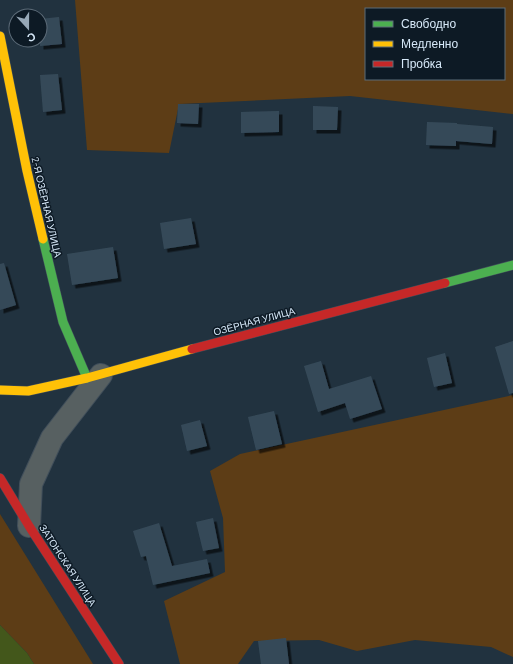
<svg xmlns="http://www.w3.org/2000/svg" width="513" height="664" font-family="Barlow,sans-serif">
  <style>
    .green { fill: #5d3d16; fill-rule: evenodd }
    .water { fill: #43571b }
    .building { fill: #364a59; filter: url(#shadow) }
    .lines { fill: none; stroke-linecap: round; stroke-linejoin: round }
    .street-casing { stroke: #404e5a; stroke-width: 24 }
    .fast-casing { stroke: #404e5a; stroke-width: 10 }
    .slow-casing { stroke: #404e5a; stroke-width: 10 }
    .jam-casing { stroke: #404e5a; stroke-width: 10 }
    .street { stroke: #576061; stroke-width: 22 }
    .fast { stroke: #4caf50; stroke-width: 9 }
    .slow { stroke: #ffc107; stroke-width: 9 }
    .jam { stroke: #c62828; stroke-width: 9 }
    .labels { text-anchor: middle; stroke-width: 3; stroke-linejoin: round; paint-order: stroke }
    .street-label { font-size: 10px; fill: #d6e8f8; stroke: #0d1a25 }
  </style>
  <defs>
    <filter id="shadow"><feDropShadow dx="3.5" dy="3.5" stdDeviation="0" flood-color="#0009"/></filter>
  </defs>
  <rect width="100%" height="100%" fill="#21323f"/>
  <path class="green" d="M75,0H513V114L350,96L179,104L169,153L87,150ZM366,9H504V79H366Z
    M513,395V657L491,647L415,640L357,651L319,640L254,641L238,664H180L164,601L225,572L223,518L210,471L240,454Z
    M0,514L93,664H34L27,653L0,625Z"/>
  <path class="water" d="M0,625L27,653L34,664H0Z"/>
  <path class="building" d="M59,17L62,44L40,46V19Z
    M58,74L62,110L43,112L40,75Z
    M178,104H199L198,124L177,123Z
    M313,106L338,107L337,130H313Z
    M279,111V132L241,133V112Z
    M427,122L457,123V124L493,127L492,144L456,141V146L426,145Z
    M191,218L196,244L164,249L160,223Z
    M113,247L118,278L72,285L67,254Z
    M4,263L16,305L0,310V264Z
    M513,341V393L509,394L495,347Z
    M445,353L452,383L434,387L427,358Z
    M321,361L329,389L371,376L382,409L350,419L345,403L318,412L304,366Z
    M274,411L282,444L256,450L248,417Z
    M200,420L207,446L187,451L181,425Z
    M213,518L219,548L203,551L196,522Z
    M159,523L172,566L207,559L210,573L153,585L146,556L141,557L133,531Z
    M286,638L289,664H261L258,641Z"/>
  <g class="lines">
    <defs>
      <path id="street" d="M29,526L31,484L52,438L101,375"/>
      <path id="fast" d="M43,239L63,322L87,378
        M445,283L513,265"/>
      <path id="slow" d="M0,36L27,171L43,239
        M0,390L28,391L87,378L192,349"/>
      <path id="jam" d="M192,349L445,283
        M0,478L29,526L119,664"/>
    </defs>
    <use href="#street" class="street-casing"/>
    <use href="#fast" class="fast-casing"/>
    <use href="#slow" class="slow-casing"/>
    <use href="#jam" class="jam-casing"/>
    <use href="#street" class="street"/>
    <use href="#fast" class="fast"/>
    <use href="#slow" class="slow"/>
    <use href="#jam" class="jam"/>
  </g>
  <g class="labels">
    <g class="street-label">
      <text transform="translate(47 207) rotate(77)" y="4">2-Я ОЗЁРНАЯ УЛИЦА</text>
      <text transform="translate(254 321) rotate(-15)" y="4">ОЗЁРНАЯ УЛИЦА</text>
      <text transform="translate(68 565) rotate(57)" y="4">ЗАТОНСКАЯ УЛИЦА</text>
    </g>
  </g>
  <rect x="365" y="8" width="140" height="72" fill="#0d1a25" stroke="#5d6c79"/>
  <rect x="373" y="21" width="20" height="6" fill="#4caf50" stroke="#5d6c79"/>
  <text x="401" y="28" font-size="12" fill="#d6e8f8">Свободно</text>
  <rect x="373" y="41" width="20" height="6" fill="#ffc107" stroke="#5d6c79"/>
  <text x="401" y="48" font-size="12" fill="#d6e8f8">Медленно</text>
  <rect x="373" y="61" width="20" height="6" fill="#c62828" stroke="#5d6c79"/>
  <text x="401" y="68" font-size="12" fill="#d6e8f8">Пробка</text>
  <g transform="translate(28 28) rotate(159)"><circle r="19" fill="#0d1a25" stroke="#5d6c79"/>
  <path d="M0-3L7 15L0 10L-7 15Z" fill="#97a8b7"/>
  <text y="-6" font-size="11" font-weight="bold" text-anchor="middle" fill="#d6e8f8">С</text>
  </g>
</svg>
